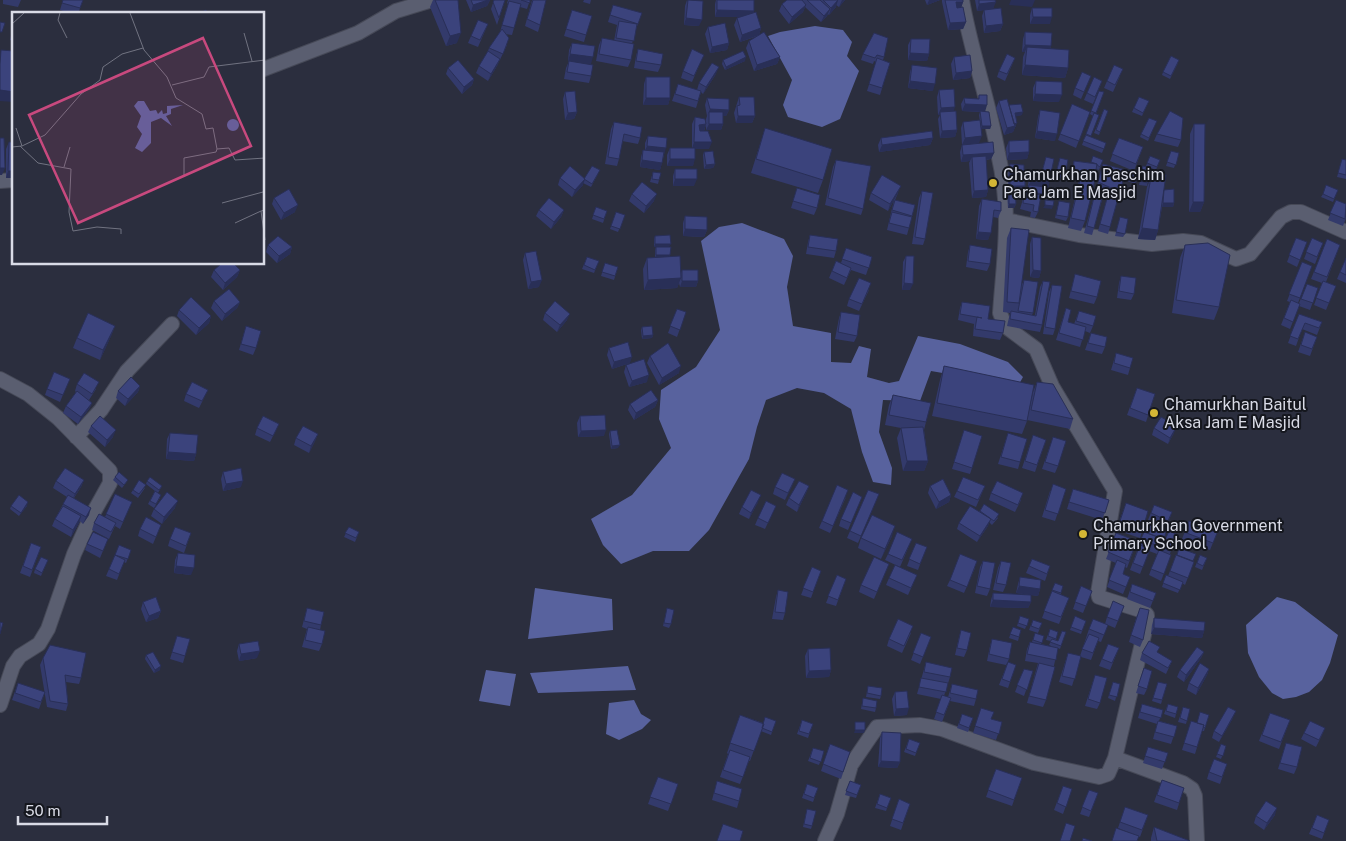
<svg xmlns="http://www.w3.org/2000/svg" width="1346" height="841" font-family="'Public Sans',sans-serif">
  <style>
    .water { fill: #58629e }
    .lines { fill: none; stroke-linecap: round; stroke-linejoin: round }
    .minor-casing { stroke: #464957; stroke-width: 16 }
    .minor { stroke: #5a5e70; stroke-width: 14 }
    .wall { fill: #333a6b }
    .shaded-wall { fill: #292f57 }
    .building { fill: #3b437c; stroke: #292f57 }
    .poi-dot { fill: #d3b635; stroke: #15171e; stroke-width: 2 }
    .labels { text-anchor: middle; stroke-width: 4; stroke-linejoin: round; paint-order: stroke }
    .poi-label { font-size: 16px; fill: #d9dbe6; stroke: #15171e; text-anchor: start }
    .inset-road { fill: none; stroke: #717381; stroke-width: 1 }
    .view { fill: #c8497e; fill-opacity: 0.15; stroke: #c8497e; stroke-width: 2.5 }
    .inset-edge { fill: none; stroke: #d9dbe6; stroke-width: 2.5 }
  </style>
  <rect width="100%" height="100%" fill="#2b2e3e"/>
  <path class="water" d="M815,26L843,30L852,42L847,56L859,71L840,119L822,127L788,117L783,105L792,80L768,36L780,32Z
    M742,223L784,239L793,256L787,287L793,326L831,333V362L851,363L859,346L871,349L867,377L889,383L899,381L918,336L960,344L1008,362L1023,377L1018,386L931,371L920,401L883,400L879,432L892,468L891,485L873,482L862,452L851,409L824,393L797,388L766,400L757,427L749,459L709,530L689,551H653L621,564L603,545L591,519L632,495L671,448L659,419L661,390L696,367L720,330L701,241L719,227Z
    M535,588L612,599L613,630L528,639Z
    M1277,597L1295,602L1338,635L1330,663L1322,680L1309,692L1296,697L1283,699L1272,693L1259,677L1248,653L1246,625Z
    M628,666L636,690L538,693L530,673Z
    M486,670L516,674L510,706L479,701Z
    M634,700L641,714L651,720L642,729L619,740L606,734L609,703Z"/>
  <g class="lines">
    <defs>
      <path id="minor" d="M962,0C971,52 989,101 998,153C1003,175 1006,199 1006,221C1006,252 1002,283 1000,313L1004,323L1009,329L1036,349L1052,386L1115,491L1098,593L1099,597L1143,611L1147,615V622L1115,758L1183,783L1192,789L1195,796L1197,841
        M264,69L358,33L396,11L432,0
        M0,181L14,180
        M1006,220L1079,235L1152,244L1183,241L1201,243L1236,259L1250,254L1281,217L1291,212H1301L1346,232
        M0,379L28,394L58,418L110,471V483L91,517L74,554L48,629L39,644L20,656L13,666L0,705
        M76,437L101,410L127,371L172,324
        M825,841L837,814L851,765L877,727L920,725L942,729L1034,763L1099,777L1108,774L1115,758"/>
    </defs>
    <use href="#minor" class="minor-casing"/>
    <use href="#minor" class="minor"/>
  </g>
  <path class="wall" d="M3,0H21L18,7L3,4Z
    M63,0H83L78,14H73L60,10Z
    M433,0H458L457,43L446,46L430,7Z
    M466,0H490L487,6L471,12Z
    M494,0H505L497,25L491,9Z
    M508,0H530L527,9L520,7L512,35L505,34L507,45L497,66L488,81L476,73L479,66L488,51L489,48L500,32L508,4L507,3Z
    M532,0H546L540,25L538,32L525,26Z
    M584,0H591L590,4L583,2Z
    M687,0L699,26L684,25L685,6Z
    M716,0H754V11L753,13L761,28L759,35L780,57L777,64L754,71L746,48L749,41L758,36L740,42L734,25L737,18L740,17H715V4Z
    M787,0H845L839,7L836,5V7L829,15L828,14L827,16L821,22L805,7L803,12L789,24L779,11L782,4Z
    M925,0H940L927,5Z
    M942,0H963V2L961,7L966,22L963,29L948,30L942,2Z
    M975,0H995L993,9L1003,24L1000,31L984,33L982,16L984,10L977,11Z
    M613,5L638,24L635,31L632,44L631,60L628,67L596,61L599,45L602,38L614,41L617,25L608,22Z
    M1032,8L1050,24H1030V15Z
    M572,10L586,35L584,42L564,36Z
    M14,22V41L10,40Z
    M488,24L478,47L468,43L471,36Z
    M708,27L729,43L727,50L710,53L705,34Z
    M1025,32L1051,46L1050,49L1068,68L1065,78L1022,75L1023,57L1025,52H1022L1023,39Z
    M874,33L884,57L883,60L890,63L880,95L867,91L876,62L874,61L873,64L861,60L863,54Z
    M911,39L929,54L927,61L908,60V45Z
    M572,43L591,64L571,61L591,76L589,83L564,79L566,68L569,61H568L569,50Z
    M638,49L661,65L658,72L634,68L636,56Z
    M954,57L972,71L970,78L953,80L951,64Z
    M1015,58L1005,81L997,77L999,71Z
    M723,60L745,61L725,70L722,64Z
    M701,61L692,82L681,78L683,71Z
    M1178,63L1170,79L1162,75L1163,72Z
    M912,65L933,91L908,88L910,72Z
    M448,68L474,79L472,85L462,94L446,74Z
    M716,74L703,94L701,92L696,108L672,101L678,84L697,90L699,83Z
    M1091,76L1081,99L1073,95L1075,88Z
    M1120,76L1113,92L1104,88L1107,81Z
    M646,77L670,98L668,105H643L644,84Z
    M1036,81L1059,102L1033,101V88Z
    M1102,81L1093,104L1084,100L1087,93Z
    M939,90L954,111L957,130L955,137L940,138L938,119L940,115H938L937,97Z
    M1099,91L1104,92L1096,114L1099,115L1090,137L1106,143L1102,153L1082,145L1093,116L1090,114Z
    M565,92L577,112L574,119L565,120L563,99Z
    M979,95L991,126L990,129H981L979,115L980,112L962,111L961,104L964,98L978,99Z
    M739,97L755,116L752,123H736L734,113Z
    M1139,97L1149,101L1142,116L1132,112Z
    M707,98L729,110L726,116H723V124L721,130H706V125L704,131L709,149H695L693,166H667V155L670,148H692V124L695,117L706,124V119L707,116L705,105Z
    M999,101L1009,106L1022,115L1016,116V126L1015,127L1013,132L1004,135L996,108Z
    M1072,104L1090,112L1076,148L1058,140Z
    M1104,109L1108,111L1099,135L1094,133Z
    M1040,110L1055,141L1035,138L1038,117Z
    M614,122L640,138L638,144L622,141L619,159L617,166L605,164L611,129Z
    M963,122L979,143L962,145L961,128Z
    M1194,124L1204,202L1200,212H1189L1190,134Z
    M1155,125L1148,141L1140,137L1141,134Z
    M765,128L823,180L818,193L751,173Z
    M1157,134L1181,140L1178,147L1154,141Z
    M648,136L664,155L660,170L640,167L641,157L643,150H645V143Z
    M881,138H933L930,145L879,152L878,145Z
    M1119,138L1143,147L1134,171L1110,161Z
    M1009,141L1029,152L1027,159L1007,160L1006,148Z
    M9,142H14V178H6V149Z
    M962,145L994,153L991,159L986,160L988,190L986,197L972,198L969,163L970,161L961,162L960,152Z
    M1171,151L1179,153L1174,168L1166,166Z
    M704,152L715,164L713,168L704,169L703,155Z
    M1150,156L1160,160L1156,170L1151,168L1147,186L1139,185L1143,166L1150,168L1146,166Z
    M1046,157L1048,188H1045L1043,198L1040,197L1038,212L1035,218L1030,217L1031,212L1020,209L1023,199L1025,192L1027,193L1029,178L1032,171L1042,172Z
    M1060,158L1065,175L1063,178L1055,177Z
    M1342,159L1346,160V179L1337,177Z
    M836,160L863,209L861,215L825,205L833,167Z
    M1103,160L1099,170L1096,169L1085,221L1081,231L1068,228L1079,181L1070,179L1072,168L1074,161L1090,163Z
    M1010,164L1024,175L1023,177L1024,189H1015L1016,204L1014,208H1008L1007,193L1009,190L1008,181L1010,177H1008L1009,168Z
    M1103,164L1120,192L1108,234L1098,231L1106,202L1108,195H1109L1104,193L1092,235L1084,233Z
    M675,169L694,186H673V176Z
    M1129,170L1139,174L1135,184L1125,180Z
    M653,172L659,180L658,184L650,182Z
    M598,174L591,187L583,183V185L572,197L558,185L560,178H585Z
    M1159,174L1164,190L1174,203L1173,207H1162L1158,230L1155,240L1138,239L1147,187L1151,177L1157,178Z
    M797,188L817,208L814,215L791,208Z
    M1338,190L1333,202L1321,197L1323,194Z
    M922,191L925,239L923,245L912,244L919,198Z
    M871,193H898L895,200L915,205L907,235L887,230L894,200L888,211L869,200Z
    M632,194L654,201L644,213L629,201Z
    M274,198L295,212L281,220L272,204Z
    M982,199L1001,211L998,218L993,217L988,240L976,239L979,206Z
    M1336,200L1346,218L1343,226L1328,220Z
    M1059,201L1068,217L1066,221L1055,218Z
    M596,207L607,211L603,223L592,219Z
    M539,210H564L561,217L551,229L536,216Z
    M616,212L625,215L618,232L610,229Z
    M685,216L707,230L704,237L683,236V223Z
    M1120,217L1125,234L1123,237L1115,236Z
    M1011,228L1021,286L1024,280L1033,313L1032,315H1035L1040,287L1043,281L1042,325L1040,332L1007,326L1010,313L1003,312L1007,238Z
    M810,235L836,251L834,258L806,254L808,242Z
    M655,236L669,247L670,257L681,273L682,270L698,281L696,287H680L679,283L677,288L644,290L643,269L647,258H655V250L656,247H654V239Z
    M1032,237L1041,271L1039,278L1030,277V244Z
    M1296,238L1307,242L1297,267L1287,262Z
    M1312,238L1323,243L1315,264L1304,259Z
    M1327,239L1340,245L1326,282L1336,286L1326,310L1314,305L1322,283L1311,279Z
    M268,245L292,247L290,254L277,263L266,252Z
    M970,245L990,264L987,271L966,267L968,252Z
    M1185,245L1219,307L1214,320L1172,313L1180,258Z
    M846,248L872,257L866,275L851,270L844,285L829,278L836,261L841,263Z
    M525,253L539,287L528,289L523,260Z
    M906,256L910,290H902L903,262Z
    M587,257L599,261L594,273L582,269Z
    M1346,258V283L1337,279Z
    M1302,262L1312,266L1298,303H1299L1307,284L1318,288L1310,310L1299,306L1290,329L1281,325L1290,302L1287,301Z
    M605,263L618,267L614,280L601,276Z
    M214,270H240L237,277L223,290L211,277Z
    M1075,274L1097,297L1094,304L1069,298Z
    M1121,276L1134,294L1131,300L1117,298L1119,283Z
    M1052,285L1055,329L1053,335L1043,334L1049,292Z
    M869,290L859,311L847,306L849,299Z
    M214,301L240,302L237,308L222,321L211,308Z
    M962,302L988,319L1003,333L1000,340L973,336L974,324L958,320L960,308Z
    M1066,308L1068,322L1074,324L1079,311L1093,326L1090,333L1085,331L1080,347L1056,340Z
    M677,309L686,312L677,337L668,333Z
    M179,310L211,316L209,323L196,335L177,316Z
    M841,312L857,336L854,342L835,339L839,318Z
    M545,313L567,320L557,332L543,320Z
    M1299,314L1322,322L1317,335L1302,329L1296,346L1288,343Z
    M115,326L111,336L100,360L73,348L77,338Z
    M246,326L256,348L253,355L239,350Z
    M642,327L653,335L652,338L642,339L641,330Z
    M1305,332L1317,337L1310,356L1298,352Z
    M1091,333L1105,347L1102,354L1085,350Z
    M609,348L630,363L612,369L607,355Z
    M1116,353L1130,368L1128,375L1111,370Z
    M650,356L679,373L659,385L647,363Z
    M626,365L647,382L629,387L624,372Z
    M944,366L1027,421L1022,434L932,416L940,380Z
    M1037,382L1073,419L1070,429L1027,420L1033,392Z
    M77,384L96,389L89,400L92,403L89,409L78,424L63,413L66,406L76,392L75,391Z
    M67,385L60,402L45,395L47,389Z
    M140,386L138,392L125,406L116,398L118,391Z
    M1137,388L1155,394L1146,422L1127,415Z
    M186,394L205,396L199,408L184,401Z
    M893,395L926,422L924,430L928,461L924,471H903L897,438L901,428L885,425L889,405Z
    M658,400L655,407L634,420L628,410L630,404Z
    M580,416L604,436L578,437L577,423Z
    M91,426L113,437L105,447L88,432Z
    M257,428L276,430L270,442L255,435Z
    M1154,428L1174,433L1168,444L1152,435Z
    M610,431L618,448L611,449L609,434Z
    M170,433L196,454L194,461L166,459L167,439Z
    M1008,433L1020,462L1018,469L998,464Z
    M318,434L315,441L309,453L294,445L296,438Z
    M1033,435L1046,440L1035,472L1022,468Z
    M962,437L972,468L970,474L952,469Z
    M1053,437L1058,466L1055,473L1042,469Z
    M223,472L241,487L223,491L221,479Z
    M115,477L126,483L122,488L113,480Z
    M84,480L81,487L74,498L89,515L83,524L80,521L71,537L52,526L55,519L67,497L53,488L56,481Z
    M147,481L162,486L158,493L160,498L154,508L148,504L155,491L146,484Z
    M792,486L785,500L773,494L775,487Z
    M809,486L806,493L797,512L786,505L789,498Z
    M930,486L951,495L949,502L936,509L928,493Z
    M985,486L976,507L954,497L957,491Z
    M145,488L138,498L131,493L133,490Z
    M1066,489L1055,521L1042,517L1050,491Z
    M1073,489L1109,500L1102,520L1067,509Z
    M991,493L1021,500L1015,512L989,500Z
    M115,494L132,502L120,529L115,526L109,539L92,530L94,523L105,517Z
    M879,494L858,543L847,538L850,531Z
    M846,497L830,533L819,528L822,521Z
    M862,497L848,530L839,526L841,519Z
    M758,502L749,519L739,514L742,507Z
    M1126,503L1142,532L1140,538L1116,530Z
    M984,504L998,518L992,525L989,522L988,526L977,542L957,529L959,523L979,512Z
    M1154,505L1172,512L1166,528L1148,520Z
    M11,506H27L19,516L10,509Z
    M776,506L765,529L755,525L758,518Z
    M175,508L162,524L151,516L154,509Z
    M1189,521L1217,533L1210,550L1182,539Z
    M161,525L153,544L138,536L140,529Z
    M349,527L359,532L355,542L344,537Z
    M1144,532L1164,539L1171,550L1170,554L1171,555L1161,581L1149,575L1157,554L1149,551L1140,574L1130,570Z
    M191,533L184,553L168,546L170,539Z
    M1116,533L1137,541L1127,568L1125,567L1123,574L1130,577L1123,594L1107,587L1116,563L1106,559Z
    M892,536L881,559L858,548L861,538Z
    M108,539L100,558L85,550L87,544Z
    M912,539L900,567L885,560L888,554Z
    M31,543L41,547L30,577L20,573Z
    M916,543L924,554L918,570L907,566Z
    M131,550L126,563L124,562L117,580L106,576L115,555Z
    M178,553L191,575L174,573L175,560Z
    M1176,555L1194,562L1185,585L1182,583L1178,593L1162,587L1166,575L1168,576Z
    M1200,555L1207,558L1202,570L1195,567Z
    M1032,559L1050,566L1045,581L1026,573Z
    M48,560L41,576L34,573L35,569Z
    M983,561L990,589L987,596L975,593L980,567Z
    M1001,561L1006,585L1003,592L993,590L998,568Z
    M889,564L874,599L859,592L861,585Z
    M812,567L821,571L811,598L801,595Z
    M975,568L964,593L947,586L950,580Z
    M837,575L846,579L836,606L826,603Z
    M917,575L908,595L886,585L889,578Z
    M1020,577L1040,589L1038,596L1031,595V602L1028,608L990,607L991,600L993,593L1030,595L1016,593L1018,584Z
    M1055,583L1061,593V595L1069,598L1059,624L1042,618Z
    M1132,584L1156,593L1150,608L1127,599Z
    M1081,586L1092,591L1083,613L1073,609Z
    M778,590L785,613L783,620L772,619L776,597Z
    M143,602L161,611L158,618L146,622L141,609Z
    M1124,606L1115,628L1108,625L1101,642L1098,641L1091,660L1081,657L1072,686L1059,682L1068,653L1080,656L1089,629L1105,624L1107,617Z
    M307,608L321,625L320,630L322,644L319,651L302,647L307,629L302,627Z
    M667,608L671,624L669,628L663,626Z
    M1137,615L1143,640L1140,647L1129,642Z
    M1020,616L1029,619L1025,629L1017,626Z
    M1075,616L1086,621L1081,634L1070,630Z
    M1154,618L1204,631L1202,638L1151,634L1152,625Z
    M1033,620L1042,623L1038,633L1029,630Z
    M1013,627L1021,630L1018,641L1009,638Z
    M1050,629L1058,632L1056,640L1058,641L1066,632L1060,649L1058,648L1046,700L1043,707L1027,703L1038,663L1025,661L1027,649L1030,642H1032L1035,633L1044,636L1041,644L1053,647L1049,645L1051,641L1046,640Z
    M961,630L967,650L964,657L955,655L959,637Z
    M911,633L902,653L887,646L889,639Z
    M921,633L931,637L920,664L911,660Z
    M177,636L185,656L183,663L170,659Z
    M992,639L1009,659L1006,665L987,661L990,646Z
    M239,644L257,658L239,661L237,651Z
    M1108,644L1119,648L1110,670L1099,666Z
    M808,649L831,670L829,677L806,678L805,656Z
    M1204,652L1201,658L1184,682L1177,677L1180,670Z
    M1142,653H1158L1172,661L1166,674L1140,660Z
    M146,655L160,670L154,673L145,659Z
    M43,658L81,678L79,684L66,682L68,704L66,711L47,707L40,665Z
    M926,662L950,677L944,696L948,697L952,684L976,699L974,706L950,701L942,722L934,719L941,699L917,694Z
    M1008,662L1016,665L1008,688L999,685Z
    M1144,668L1147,689L1144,695L1136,693Z
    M1024,669L1033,671L1024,696L1015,692Z
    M1209,669L1207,675L1196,695L1187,690L1189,683Z
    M1095,675L1100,703L1097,709L1085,706Z
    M1113,682L1120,684L1115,701L1108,698Z
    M1158,682L1167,684L1161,704L1152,701Z
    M18,683L45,692L39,709L12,700Z
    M868,686L881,696L880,699L866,697Z
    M895,692L907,715L894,716L892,699Z
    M863,698L876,708L875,712L861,709Z
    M1142,704L1163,710L1159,721L1177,726L1171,744L1153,739L1157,724L1138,718Z
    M1168,704L1178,707L1175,718L1164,714Z
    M1183,707L1190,709L1186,724L1178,722Z
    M981,708L991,719L1002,722L996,740L973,733Z
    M1270,713L1290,720L1279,749L1259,741Z
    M962,714L973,718L968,732L957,728Z
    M740,715L763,723L776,721L771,735L761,731L750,761H749L740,784L720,777L728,754L727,753Z
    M1209,715L1204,731H1202L1195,754L1182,750L1191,721L1196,723Z
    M1233,718L1219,742L1212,738L1214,731Z
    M802,720L813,724L808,738L797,734Z
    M1325,728L1322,735L1316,747L1301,739L1304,733Z
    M882,732L900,762L897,768L878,767L880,738Z
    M909,739L920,743L915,756L904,752Z
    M1286,743L1297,767L1294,774L1278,769Z
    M830,744L850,752L841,779L821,771Z
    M1221,744L1226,746L1221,759L1216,757Z
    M1148,747L1168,753L1162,769L1143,763Z
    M813,748L824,751L819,765L808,761Z
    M1227,764L1220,784L1207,779L1209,772Z
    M996,769L1022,778L1012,806L986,797Z
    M658,777L678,784L668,811L648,804Z
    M1162,780L1184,788L1177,810L1154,802Z
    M717,781L739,801L737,808L712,800Z
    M850,781L861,785L856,798L845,795Z
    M807,784L818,788L813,802L802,798Z
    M1063,786L1072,789L1063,814L1054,810Z
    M1089,790L1098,793L1089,817L1080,814Z
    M880,794L891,798L886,811L875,808Z
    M899,799L910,804L901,830L890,826Z
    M1125,807L1148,815L1140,837L1118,828Z
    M807,809L812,826L811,829L803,827Z
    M1275,815L1264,830L1254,823L1256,816Z
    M1317,815L1329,820L1322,839L1309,834Z
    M1154,827L1190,841H1151V838Z"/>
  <path class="shaded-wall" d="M488,0H490L487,6L471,12L473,5Z
    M838,0L836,7L829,15L831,8Z
    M842,0H845L839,7Z
    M929,0H940L927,5Z
    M1011,0H1035L1032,7L1009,5Z
    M956,2H963L961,9H954Z
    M996,2L993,9L977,11L979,4Z
    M806,5L803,12L789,24L792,17Z
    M830,9L827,16L821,22L824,16Z
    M717,10L754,11L752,17H715Z
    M1033,17H1052L1050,24H1030Z
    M686,18L702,20L699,26L684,25Z
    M966,22L963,29L948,30L950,23Z
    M1003,24L1000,31L984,33L986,26Z
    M761,28L759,35L740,42L742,35Z
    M461,33L457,43L446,46L450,36Z
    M729,43L727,50L710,53L712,47Z
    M1025,45L1051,46L1049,52L1027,47L1025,52H1022Z
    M910,53L929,54L927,61L908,60Z
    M570,54L593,57L591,64L568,61Z
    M746,57L745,61L725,70L726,67Z
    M780,57L777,64L754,71L757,65Z
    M500,59L497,66L488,81L491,74Z
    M1025,65L1068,68L1065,78L1022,75Z
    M719,67L716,74L703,94L706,87Z
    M972,71L970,78L953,80L956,73Z
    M474,79L472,85L462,94L464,87Z
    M910,81L935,84L933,91L908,88Z
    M0,90L14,92V102L0,101Z
    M1035,94L1062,95L1059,102L1033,101Z
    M646,98H670L668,105H643Z
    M965,104L987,105L985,112L962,111Z
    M955,107L953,114L940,112V115H938L941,108Z
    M710,109L729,110L726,116H709V112L707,116Z
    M577,112L574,119L565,120L568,113Z
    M1023,112L1022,115L1014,117L1015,113Z
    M738,116H755L752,123H736Z
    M1017,123L1013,132L1004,135L1007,128L1014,124Z
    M706,124L704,131L697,132L699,125Z
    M709,124H723L721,130H706Z
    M982,126H991L990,129H981Z
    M957,130L955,137L940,138L942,131Z
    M1037,131L1057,134L1055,141L1035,138Z
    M982,136L979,143L962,145L965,138Z
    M933,138L930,145L879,152L882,145Z
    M694,142H712L709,149H692Z
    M647,146L666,148L664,155L644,153Z
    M1029,152L1027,159L1007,160L1009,153Z
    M994,153L991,159L972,161V157L970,161L961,162L963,155Z
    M670,159H695L693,166H667Z
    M642,160L662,163L660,170L640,167Z
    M715,164L713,168L704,169L706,165Z
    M0,168H5L2,175H0Z
    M8,171H14V178H6Z
    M1073,172L1082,174L1079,181L1070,179Z
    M1009,174L1024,175L1022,178L1008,177Z
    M585,179L583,185L572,197L575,190Z
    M675,179H697L694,186H673Z
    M1031,180L1050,181L1048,188L1029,187V185L1028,187Z
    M901,186L898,193L888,211L890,204Z
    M1010,186H1025L1024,189L1008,190Z
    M988,190L986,197L972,198L974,191Z
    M1028,192L1044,194L1043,198L1027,196Z
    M657,194L654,201L644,213L646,206Z
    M1193,202H1204L1200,212H1189Z
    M1163,203H1174L1173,207H1162Z
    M1009,204H1016L1014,208H1008Z
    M298,205L295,212L281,220L284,213Z
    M1045,205L1053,206L1052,209L1043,208Z
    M564,210L561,217L551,229L554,222Z
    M1142,228L1158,230L1155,240L1138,239Z
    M685,229L707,230L704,237L683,236Z
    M978,232L991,233L988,240L976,239Z
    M655,244H671L669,247H654Z
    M292,247L290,254L277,263L279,256Z
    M656,255H670L669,259H655Z
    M240,270L237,277L223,290L225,283Z
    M1033,270L1041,271L1039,278L1030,277Z
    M681,278L677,288L644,290L648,280Z
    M542,280L539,287L528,289L531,282Z
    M682,281H698L696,287H680Z
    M904,283L913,284L910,290H902Z
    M240,302L237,308L222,321L225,314Z
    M570,314L567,320L557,332L560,325Z
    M211,316L209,323L196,335L199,328Z
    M115,326L111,336L100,360L103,350Z
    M653,335L652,338L642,339L643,336Z
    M632,357L630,363L612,369L614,362Z
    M681,366L679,373L659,385L662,378Z
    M649,375L647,382L629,387L632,381Z
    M140,386L138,392L125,406L128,399Z
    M658,400L655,407L634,420L636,413Z
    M92,403L89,409L78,424L81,417Z
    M1177,426L1174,433L1168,444L1170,438Z
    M116,430L113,437L105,447L107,440Z
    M606,430L604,436L578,437L581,431Z
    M318,434L315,441L309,453L311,446Z
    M620,445L618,448L611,449L612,446Z
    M168,452L196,454L194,461L166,459Z
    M907,461H928L924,471H903Z
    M795,479L792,486L785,500L788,493Z
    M84,480L81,487L72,500L75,494Z
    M243,481L241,487L223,491L226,484Z
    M809,486L806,493L797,512L799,505Z
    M761,495L758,502L749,519L751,513Z
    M951,495L949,502L936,509L939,502Z
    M178,501L175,508L162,524L164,517Z
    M28,502L27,506L19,516L21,513Z
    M91,508L89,515L83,524L86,517Z
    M81,516L79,523L71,537L73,530Z
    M991,519L988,526L977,542L980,536Z
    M895,526L892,536L881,559L885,549Z
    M176,566L194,568L191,575L174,573Z
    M1019,586L1040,589L1038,596L1016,593Z
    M993,600L1031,602L1028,608L990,607Z
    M161,611L158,618L146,622L149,616Z
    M1154,628L1204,631L1202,638L1151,634Z
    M260,651L257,658L239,661L241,654Z
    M1204,652L1201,658L1184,682L1186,675Z
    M161,666L160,670L154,673L155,670Z
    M1209,669L1207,675L1196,695L1198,688Z
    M831,670L829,677L806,678L809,671Z
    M909,708L907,715L894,716L896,709Z
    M1236,711L1233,718L1219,742L1222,736Z
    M855,730H865L864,733H854Z
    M881,761L900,762L897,768L878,767Z
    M1277,808L1275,815L1264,830L1267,823Z"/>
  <path class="building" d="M63,0H83L80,8L62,3Z
    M435,0H458L461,33L450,36Z
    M471,0H488L473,5Z
    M494,0H505L499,18L493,2Z
    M521,0H530V3Z
    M533,0H546L540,25L527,19Z
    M688,0L703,1L702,20L686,18Z
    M717,0H754V11L717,10Z
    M787,0H802L806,5L792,17L782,4Z
    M807,0H820L830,9L824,16Z
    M823,0H838L831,8Z
    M945,0H963V2H956L957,8L963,7L966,22L950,23Z
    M979,0H995L996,2L979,4Z
    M509,1L521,4L514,28L502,25Z
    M613,5L642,13L638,24L610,15Z
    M1001,8L1003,24L986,26L984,10Z
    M1032,8H1052V17H1033Z
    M206,10L207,14H198Z
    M572,10L592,16L586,35L566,29Z
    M756,12L761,28L742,35L737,18Z
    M478,20L488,24L480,40L471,36Z
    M619,21L637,24L634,41L616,38Z
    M0,22L5,23L2,32H0Z
    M725,23L729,43L712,47L708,27Z
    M502,29L509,38L503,54L489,48Z
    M764,32L780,57L757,65L749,41Z
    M1025,32L1052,33L1051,46L1025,45Z
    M874,33L888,38L884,57L877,55L875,58L863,54Z
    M602,38L634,44L631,60L599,54Z
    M911,39H930L929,54L910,53Z
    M572,43L595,46L593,57L570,54Z
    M1027,47L1069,50L1068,68L1025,65Z
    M638,49L663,54L661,65L636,61Z
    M692,49L704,55L694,76L683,71Z
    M1,50L14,51V92L0,90V64Z
    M488,51L500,59L491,74L479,66Z
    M743,51L746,57L726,67L723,60Z
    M1007,54L1015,58L1007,74L999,71Z
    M970,55L972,71L956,73L954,57Z
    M1171,56L1179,60L1171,76L1163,72Z
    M877,58L890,63L882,88L869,84Z
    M458,60L474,79L464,87L448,68Z
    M569,61L593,65L591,76L567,72Z
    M712,63L719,67L706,87L699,83Z
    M912,65L937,68L935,84L910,81Z
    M1114,65L1123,69L1115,85L1107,81Z
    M1082,72L1091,76L1084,92L1075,88Z
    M646,77H670V98H646Z
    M1094,77L1102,81L1095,97L1087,93Z
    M1036,81L1062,82V95L1035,94Z
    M678,84L701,91L698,101L675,94Z
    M954,89L955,107L941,108L939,90Z
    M575,91L577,112L568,113L565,92Z
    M1099,91L1104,92L1096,113L1091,111Z
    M979,95H987V105L965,104L964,98L979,99Z
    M739,97H754L755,116H738L737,106L740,105Z
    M1139,97L1149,101L1143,113L1134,108Z
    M707,98L729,99V110L710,109Z
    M1007,99L1015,126L1007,128L999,101Z
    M1021,104L1023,112L1015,113L1017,123L1014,124L1009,105Z
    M1072,104L1090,112L1079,141L1060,134Z
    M1104,109L1108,111L1100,132L1096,130Z
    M1040,110L1060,113L1057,134L1037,131Z
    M956,111L957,130L942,131L940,112Z
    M980,111L989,112L991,126H982Z
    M1170,111L1183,118L1181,140L1157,134Z
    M709,112H723V124H709Z
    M1094,113L1099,115L1091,136L1086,134Z
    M695,117L705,119L706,124L699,125L700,131H708L712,142H694Z
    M1149,118L1157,121L1149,138L1141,134Z
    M980,120L982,136L965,138L963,122Z
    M614,122L642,127L640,138L624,134L619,159L608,157Z
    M1194,124H1205L1204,202H1193Z
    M765,128L832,149L823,180L756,159Z
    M932,131L933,138L882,145L881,138Z
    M1086,135L1106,143L1104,149L1083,141Z
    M648,136L667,138L666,148L647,146Z
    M0,138H4L5,168H0Z
    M1119,138L1143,147L1136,164L1112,154Z
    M1029,140V152L1009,153V141Z
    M9,142H14V171H8Z
    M993,142L994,153L963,155L962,145Z
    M670,148H695V159H670Z
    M643,150L664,152L662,163L642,160Z
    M713,151L715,164L706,165L704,152Z
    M1171,151L1179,153L1176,165L1167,162Z
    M986,156L988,190L974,191L972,157Z
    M1093,156L1103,160L1100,167L1097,165V164L1091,162Z
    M1150,156L1160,160L1157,167L1147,163Z
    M1046,157L1054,159L1051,173L1042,172Z
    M1060,158L1068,160L1065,175L1056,173Z
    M1342,159L1346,160V175L1338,173Z
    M836,160L871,166L863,209L828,198Z
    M1074,161L1097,164L1095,175L1082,172V174L1073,172Z
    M1010,164L1024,165V175L1009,174Z
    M1103,164L1126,170L1120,192L1098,182Z
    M570,166L585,179L575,190L560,178Z
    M592,166L600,170L592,184L584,179Z
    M1143,166L1151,168L1148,183L1140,181Z
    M675,169H697V179H675Z
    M1129,170L1139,174L1136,180L1126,176Z
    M1032,171L1051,173L1050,181L1031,180Z
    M653,172L661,173L659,180L652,179Z
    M1082,172L1096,176L1085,221L1071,218Z
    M1159,174L1166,175L1158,230L1142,228L1151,177L1158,178Z
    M882,175L901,186L890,204L871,193Z
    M1010,177H1025V186H1010Z
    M642,182L657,194L646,206L632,194Z
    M1029,185L1045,187L1044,194L1028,192Z
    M1326,185L1338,190L1334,199L1323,194Z
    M797,188L820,195L817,208L793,201Z
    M289,189L298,205L284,213L274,198Z
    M1009,189H1015L1016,204H1009Z
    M1096,189L1104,191L1094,228L1087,226Z
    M1174,189V203H1163L1164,190Z
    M922,191L933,193L925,239L915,237Z
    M1025,192L1041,195L1038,212L1033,211L1034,205L1023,203Z
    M1108,195L1118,198L1110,227L1100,224Z
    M549,198L564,210L554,222L539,210Z
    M982,199L1001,202V211L994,210L991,233L978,232Z
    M895,200L915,205L912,216L892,210Z
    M1045,200L1054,201L1053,206L1045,205Z
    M1336,200L1346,204L1345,219L1330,213Z
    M1059,201L1070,203L1068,217L1056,215Z
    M596,207L607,211L604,219L593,215Z
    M616,212L625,215L620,229L611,226Z
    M892,212L912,217L909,228L889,223Z
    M685,216L707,217V230L685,229Z
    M1120,217L1128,219L1125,234L1116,232Z
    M1011,228L1029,230L1019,303L1007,302Z
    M670,235L671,244H655V236Z
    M810,235L838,239L836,251L808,247Z
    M278,236L292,247L279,256L268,245Z
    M1032,237L1041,238V271L1033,270Z
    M1296,238L1307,242L1300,260L1289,255Z
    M1312,238L1323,243L1317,257L1306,252Z
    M1327,239L1340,245L1327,277L1314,272Z
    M1208,243L1230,255L1219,307L1176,300L1185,245Z
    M970,245L992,249L990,264L968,261Z
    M656,247H671L670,255H656Z
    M846,248L872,257L869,268L842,259Z
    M536,251L542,280L531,282L525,253Z
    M680,256L681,278L648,280L647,258Z
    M906,256H914L913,284L904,283Z
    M587,257L599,261L595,270L584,265Z
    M1346,258V275L1340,272Z
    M836,261L851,268L847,278L832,271Z
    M1302,262L1312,266L1300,298L1289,294Z
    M605,263L618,267L615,276L602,272Z
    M221,264H234L240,270L225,283L214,270Z
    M682,270H698V281H682Z
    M1075,274L1101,281L1097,297L1071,291Z
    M1121,276L1136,278L1134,294L1119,291Z
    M859,278L871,283L862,304L849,299Z
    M1024,280L1038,282L1033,313L1018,311Z
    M1043,281L1050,282L1042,325L1010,319L1011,311L1036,316Z
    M1323,281L1336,286L1329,303L1316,298Z
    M1307,284L1318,288L1313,303L1301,299Z
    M1052,285L1062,286L1055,329L1045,327Z
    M229,289L240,302L225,314L214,301Z
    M191,297L211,316L199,328L179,310Z
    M1291,300L1300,304L1293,322L1284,318Z
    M555,301L570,314L560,325L545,313Z
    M962,302L990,306L988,319L1005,321L1003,333L975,329L977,317L982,318L960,314Z
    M1066,308L1071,310L1068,322L1086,327L1083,340L1059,333Z
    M677,309L686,312L680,330L670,326Z
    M1079,311L1096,316L1093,326L1076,321Z
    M841,312L860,315L857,336L838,332Z
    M88,313L115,326L103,350L77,338Z
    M1299,314L1322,322L1319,328L1305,323L1298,339L1290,336Z
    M246,326L261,331L256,348L241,344Z
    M652,326L653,335L643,336L642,327Z
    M1305,332L1317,337L1312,349L1301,345Z
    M1091,333L1107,337L1105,347L1088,343Z
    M628,342L632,357L614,362L609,348Z
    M668,343L681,366L662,378L650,356Z
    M1116,353L1133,358L1130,368L1114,363Z
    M644,359L649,375L632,381L626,365Z
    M944,366L1034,385L1027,421L937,403Z
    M54,372L70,379L63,395L47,389Z
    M84,373L99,382L92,394L77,384Z
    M131,377L140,386L128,399L118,391Z
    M192,382L208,390L202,401L186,394Z
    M1037,382L1053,384L1073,419L1031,410Z
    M1137,388L1155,394L1148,415L1130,408Z
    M651,390L658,400L636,413L630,404Z
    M77,391L92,403L81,417L66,406Z
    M893,395L931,403L926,422L889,415Z
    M605,415L606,430L581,431L580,416Z
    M100,416L116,430L107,440L91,426Z
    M263,416L279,424L273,436L257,428Z
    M1161,417L1177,426L1170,438L1154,428Z
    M303,426L318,434L311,446L296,438Z
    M923,427L928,461H907L901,428Z
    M617,430L620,445L612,446L610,431Z
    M964,430L982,436L972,468L954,462Z
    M170,433L198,435L196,454L168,452Z
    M1008,433L1027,439L1020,462L1001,457Z
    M1033,435L1046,440L1037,465L1025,461Z
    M1053,437L1066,441L1058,466L1045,462Z
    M65,468L84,480L75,494L56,481Z
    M241,468L243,481L226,484L223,472Z
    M119,472L128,480L124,485L115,477Z
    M782,473L795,479L788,493L775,487Z
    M150,477L162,486L159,490L147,481Z
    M963,477L985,486L978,500L957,491Z
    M943,479L951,495L939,502L930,486Z
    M139,480L146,485L139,494L133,490Z
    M799,481L809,486L799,505L789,498Z
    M997,481L1023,493L1018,505L991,493Z
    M1053,484L1066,489L1058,514L1045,510Z
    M837,485L848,490L833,526L822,521Z
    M1073,489L1109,500L1105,513L1069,502Z
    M751,490L761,495L751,513L742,507Z
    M868,490L879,494L861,536L850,531Z
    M155,491L161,495L156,504L150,501Z
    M167,492L178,501L164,517L154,509Z
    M853,492L862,497L851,523L841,519Z
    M115,494L132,502L123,522L106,514Z
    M19,495L28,502L21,513L11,506Z
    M68,495L91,508L86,517L63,504Z
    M766,501L776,506L768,523L758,518Z
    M1126,503L1148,511L1142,532L1119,524Z
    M984,504L999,514L994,521L980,511Z
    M1154,505L1172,512L1168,521L1151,513Z
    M63,506L81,516L73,530L55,519Z
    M970,506L991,519L980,536L959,523Z
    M99,514L116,523L111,532L94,523Z
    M872,515L895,526L885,549L861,538Z
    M146,517L161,525L156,537L140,529Z
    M1189,521L1217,533L1213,543L1184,532Z
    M1150,525L1166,532L1164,539L1147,533Z
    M175,527L191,533L186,546L170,539Z
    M349,527L359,532L356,538L345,533Z
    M1169,531L1178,535L1173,545L1174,543L1165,540Z
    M93,532L108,539L103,551L87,544Z
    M897,532L912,539L902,560L888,554Z
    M1144,532L1174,543L1170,551L1141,539Z
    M1116,533L1137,541L1129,561L1108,552Z
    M31,543L41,547L32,570L23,566Z
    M916,543L927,547L920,564L909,559Z
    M119,545L131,550L128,559L115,555Z
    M1140,545L1150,549L1143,567L1133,563Z
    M1179,548L1196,554L1193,561L1177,555Z
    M1159,550L1171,555L1164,574L1151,569Z
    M178,553L195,555L194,568L176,566Z
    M960,554L977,561L967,587L950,580Z
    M115,555L125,560L119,574L109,569Z
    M1176,555L1194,562L1188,578L1170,571Z
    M1200,555L1207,558L1203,566L1197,563Z
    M41,557L48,560L42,573L35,569Z
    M874,557L889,564L877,592L861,585Z
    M1032,559L1050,566L1047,574L1029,566Z
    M1117,560L1126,564L1123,574L1130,577L1126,587L1109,580Z
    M983,561L995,563L990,589L977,586Z
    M1001,561L1011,563L1006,585L996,583Z
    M895,565L917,575L911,588L889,578Z
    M812,567L821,571L813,592L803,588Z
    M837,575L846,579L838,600L828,596Z
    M1166,575L1183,582L1180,590L1163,583Z
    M1020,577L1041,580L1040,589L1019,586Z
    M1055,583L1063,586L1061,593L1052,590Z
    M1132,584L1156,593L1153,601L1130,592Z
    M1081,586L1092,591L1086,606L1075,602Z
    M778,590L788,592L785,613L775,612Z
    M1052,591L1069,598L1061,617L1044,611Z
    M993,593L1031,595V602L993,600Z
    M156,597L161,611L149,616L143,602Z
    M1113,601L1124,606L1118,621L1107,617Z
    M307,608L324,612L321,625L304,621Z
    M667,608L674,610L671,624L664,623Z
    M1140,608L1149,610L1143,640L1131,635Z
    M1020,616L1029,619L1027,626L1018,623Z
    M1075,616L1086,621L1082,631L1071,627Z
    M1154,618L1205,622L1204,631L1154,628Z
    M898,619L913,626L904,646L889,639Z
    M1093,619L1108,625L1104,635L1089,629Z
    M1033,620L1042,623L1039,629L1031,626Z
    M0,622L3,623L0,634Z
    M308,627L325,631L322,644L305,640Z
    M1013,627L1021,630L1019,637L1010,634Z
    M1050,629L1058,632L1056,639L1048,636Z
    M961,630L971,633L967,650L957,648Z
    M1062,631L1066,632L1061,646L1050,642L1052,639L1058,641Z
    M921,633L931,637L923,657L913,653Z
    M1035,633L1044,636L1042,643L1033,640Z
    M1089,634L1099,638L1093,653L1082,649Z
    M177,636L190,639L185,656L172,652Z
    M992,639L1012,643L1009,659L989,654Z
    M258,641L260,651L241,654L239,644Z
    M1149,641L1160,647L1157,652L1172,661L1168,668L1142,653Z
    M1030,642L1058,648L1056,660L1027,654Z
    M1108,644L1119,648L1112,663L1102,659Z
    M50,645L86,653L81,678L65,675L68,704L50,701L43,658Z
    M1197,647L1204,652L1186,675L1180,670Z
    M830,648L831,670L809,671L808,649Z
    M153,652L161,666L155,670L146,655Z
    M1068,653L1081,656L1075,679L1062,676Z
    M926,662L952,668L950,677L924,672Z
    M1008,662L1016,665L1010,682L1002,679Z
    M1039,663L1055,667L1046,700L1029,696Z
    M1200,663L1209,669L1198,688L1189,683Z
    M1144,668L1152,671L1147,689L1138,686Z
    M1024,669L1033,671L1027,690L1017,685Z
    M1095,675L1107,678L1100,703L1088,699Z
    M921,678L948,683L946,692L919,687Z
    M1113,682L1120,684L1117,697L1109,695Z
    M1158,682L1167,684L1162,700L1153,698Z
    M18,683L45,692L41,702L15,693Z
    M952,684L978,690L976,699L950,693Z
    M868,686L882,688L881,696L867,693Z
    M907,691L909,708L896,709L895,692Z
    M942,695L951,698L944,715L936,712Z
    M863,698L877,701L876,708L862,706Z
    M1142,704L1163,710L1161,718L1140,712Z
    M1168,704L1178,707L1176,714L1166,711Z
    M1183,707L1190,709L1187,721L1180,718Z
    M1228,707L1236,711L1222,736L1214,731Z
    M981,708L994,712L991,719L1002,722L999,734L975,726Z
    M1200,712L1209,715L1205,728L1203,727L1204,725L1197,723Z
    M1270,713L1290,720L1281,742L1262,735Z
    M962,714L973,718L969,728L959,724Z
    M740,715L764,724L754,751L730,743Z
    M765,717L776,721L772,732L762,728Z
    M802,720L813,724L809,734L799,731Z
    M1158,721L1177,726L1174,737L1155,732Z
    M1191,721L1204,725L1197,747L1184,743Z
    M1310,721L1325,728L1319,740L1304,733Z
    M855,722H865V730H855Z
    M882,732L901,733L900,762L881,761Z
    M909,739L920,743L916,753L906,749Z
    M1286,743L1302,747L1297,767L1280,763Z
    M830,744L850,752L843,772L823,764Z
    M1221,744L1226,746L1223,756L1217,754Z
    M1148,747L1168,753L1165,762L1145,756Z
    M813,748L824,751L821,762L810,758Z
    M730,750L750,757L743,777L723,770Z
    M1214,759L1227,764L1222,777L1209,772Z
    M996,769L1022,778L1014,800L988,790Z
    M658,777L678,784L671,804L650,797Z
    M1162,780L1184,788L1179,803L1157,795Z
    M717,781L742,789L739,801L714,793Z
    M850,781L861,785L857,795L846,791Z
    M807,784L818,788L814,798L804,794Z
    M1063,786L1072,789L1066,807L1057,803Z
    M1089,790L1098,793L1091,811L1082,807Z
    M880,794L891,798L887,808L877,804Z
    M899,799L910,804L903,823L892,819Z
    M1266,801L1277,808L1267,823L1256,816Z
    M1125,807L1148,815L1142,830L1120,822Z
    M807,809L816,811L812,826L804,824Z
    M1317,815L1329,820L1324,833L1312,828Z
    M1066,823L1075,826L1070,841H1060Z
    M723,824L743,831L740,841H717Z
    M1154,827L1190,841H1157Z
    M1116,828L1139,836L1137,841H1112Z
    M1083,838L1092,841H1082Z"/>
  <g class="poi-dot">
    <circle cx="993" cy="183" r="5"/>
    <circle cx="1154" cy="413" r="5"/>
    <circle cx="1083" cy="534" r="5"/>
  </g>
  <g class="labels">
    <g class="poi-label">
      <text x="1003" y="180">Chamurkhan Paschim<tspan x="1003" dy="18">Para Jam E Masjid</tspan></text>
      <text x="1164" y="410">Chamurkhan Baitul<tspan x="1164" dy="18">Aksa Jam E Masjid</tspan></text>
      <text x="1093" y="531">Chamurkhan Government<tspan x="1093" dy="18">Primary School</tspan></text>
    </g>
  </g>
  <g transform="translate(12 12)">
    <rect width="252" height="252" fill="#2b2e3e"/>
    <path d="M126,89H132L138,99L144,98L146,102L150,98L151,102L155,101V94L171,93L159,97V102L154,104L160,114L149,106L139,110V131L130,140L123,136L130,122L125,115L129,104L122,94ZM215 113a6 6 0 1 1 12 0a6 6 0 1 1-12 0Z" fill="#58629e"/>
    <path class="inset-road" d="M48,1L46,8L55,26M118,1L132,38L155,65L164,86L190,102L194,117L201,116L205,137L217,136L223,148L253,146M0,12L12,1M232,21L240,49M160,73L192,65L197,55L253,48M4,116L10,134M8,134L26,151L59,157L57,200L61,219L85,215L109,217V222M0,135L10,134L33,123L69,82L88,68L91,55L110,42L131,36M52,155L58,135M172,165V146L204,140L205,137M210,191L251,180M253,198L249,199L253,228M223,211L249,199"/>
    <path class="view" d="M191,26L239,134L66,211L17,103Z"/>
    <rect width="252" height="252" class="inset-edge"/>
  </g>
  <path d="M18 816v8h89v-8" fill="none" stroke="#d9dbe6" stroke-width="2.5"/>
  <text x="25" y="816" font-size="15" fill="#d9dbe6" stroke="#15171e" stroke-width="4" paint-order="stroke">50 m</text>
</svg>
